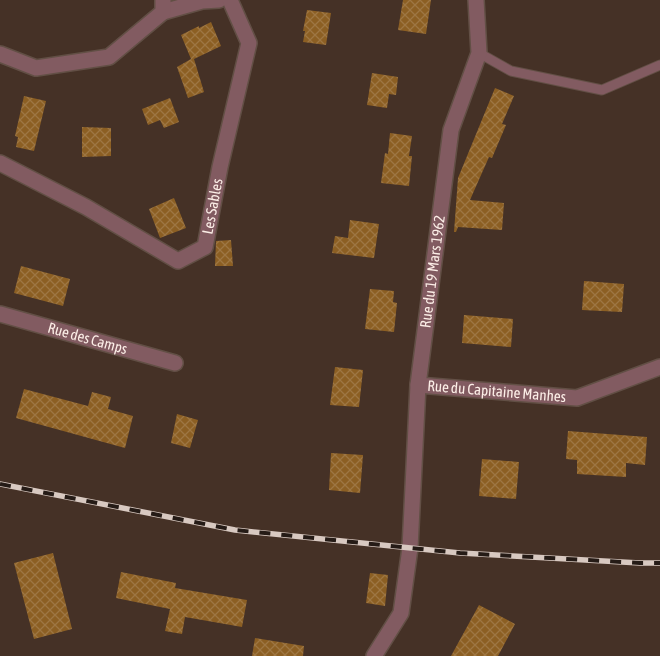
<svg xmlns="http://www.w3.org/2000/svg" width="660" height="656" font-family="'Asap Condensed',sans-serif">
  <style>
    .building { fill: url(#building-cross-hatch) }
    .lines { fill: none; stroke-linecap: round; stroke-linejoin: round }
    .lane-casing { stroke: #624f45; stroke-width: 11 }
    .street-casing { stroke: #624f45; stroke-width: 18 }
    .lane { stroke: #825b61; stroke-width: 9 }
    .street { stroke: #825b61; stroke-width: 15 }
    .rail-casing { stroke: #d8c9c1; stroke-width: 5.5 }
    .rail { stroke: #251b16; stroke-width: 4; stroke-dasharray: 11; stroke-linecap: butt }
    .labels { text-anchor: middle; stroke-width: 4; stroke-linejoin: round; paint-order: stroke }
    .street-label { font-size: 15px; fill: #fceee7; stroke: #251b16 }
  </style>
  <defs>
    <pattern id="building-cross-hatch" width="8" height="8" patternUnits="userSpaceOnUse" patternTransform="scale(1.25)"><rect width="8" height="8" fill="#8c5f23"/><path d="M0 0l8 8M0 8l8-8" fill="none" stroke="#9d7643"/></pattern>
  </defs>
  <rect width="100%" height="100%" fill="#453126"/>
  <path class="building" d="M403,0H431L426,34L398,30Z
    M307,10L331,13L326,45L303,42L305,31H303Z
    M211,22L221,46L194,59L204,92L188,98L177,67L191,59L181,35L199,26V28Z
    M372,73L398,77L396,95L389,94L387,108L367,105Z
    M495,88L514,96L502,124L506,125L492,158L489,157L470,200L504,203L502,230L458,227L456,232H454L458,178Z
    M24,96L46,101L34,151L16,147L18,137L15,136Z
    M170,98L179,122L164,128L160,120L148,125L142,109Z
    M82,127L111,128V156L82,157Z
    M390,133L412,136L409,156H412L409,186L381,183L385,153L388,154Z
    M174,198L186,228L160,238L149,209Z
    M350,220L379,224L374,258L332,253L335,236L348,238Z
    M231,240L233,266H215L216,241Z
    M21,266L70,279L63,306L14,293Z
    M584,281L624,284L622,312L582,310Z
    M370,289L394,291L393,302L397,303L394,332L365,329Z
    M464,315L513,319L511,347L462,343Z
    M335,367L363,370L359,407L330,405Z
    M24,389L88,406L92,392L111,397L108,409L133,416L125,448L16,418Z
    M177,414L198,420L190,448L171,443Z
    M568,431L647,437L645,465L626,463V477L577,474V460L566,459Z
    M331,453L363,455L360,493L329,490Z
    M482,459L519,462L516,499L479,496Z
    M53,553L72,629L34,639L14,563Z
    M121,572L176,583L175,588L247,600L242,627L185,617L182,634L165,631L170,609L116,598Z
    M370,573L388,575L385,606L366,603Z
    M479,605L515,624L498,656H451Z
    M255,638L304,646L303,656H252Z"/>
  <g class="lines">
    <defs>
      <path id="lane" d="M479,53L511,71L602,90L660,65"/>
      <g id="street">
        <path d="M163,12L202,1L219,0"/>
        <path d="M0,54L36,68L109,57L163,12V0"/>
        <path id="s1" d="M0,163L86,207L178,261L205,247L220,167L249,43L230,0"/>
        <path id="s2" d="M0,314L175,363"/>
        <path id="s3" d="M418,385L577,398L660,367"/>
        <path id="s4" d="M374,656L401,613L410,548L418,385L451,130L479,53L476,0"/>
      </g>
    </defs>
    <use href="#lane" class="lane-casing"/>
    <use href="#street" class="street-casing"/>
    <use href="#lane" class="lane"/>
    <use href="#street" class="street"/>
    <defs>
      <path id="rail" d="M0,484L235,530L460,553L640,563H660"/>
    </defs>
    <use href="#rail" class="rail-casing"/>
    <use href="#rail" class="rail"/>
  </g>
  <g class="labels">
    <g class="street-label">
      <text dy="5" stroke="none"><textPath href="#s1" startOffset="275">Les Sables</textPath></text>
      <text dy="5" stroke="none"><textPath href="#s4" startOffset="394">Rue du 19 Mars 1962</textPath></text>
      <text dy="5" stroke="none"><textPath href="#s2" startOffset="91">Rue des Camps</textPath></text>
      <text dy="5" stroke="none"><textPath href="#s3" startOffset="79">Rue du Capitaine Manhes</textPath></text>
    </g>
  </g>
</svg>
